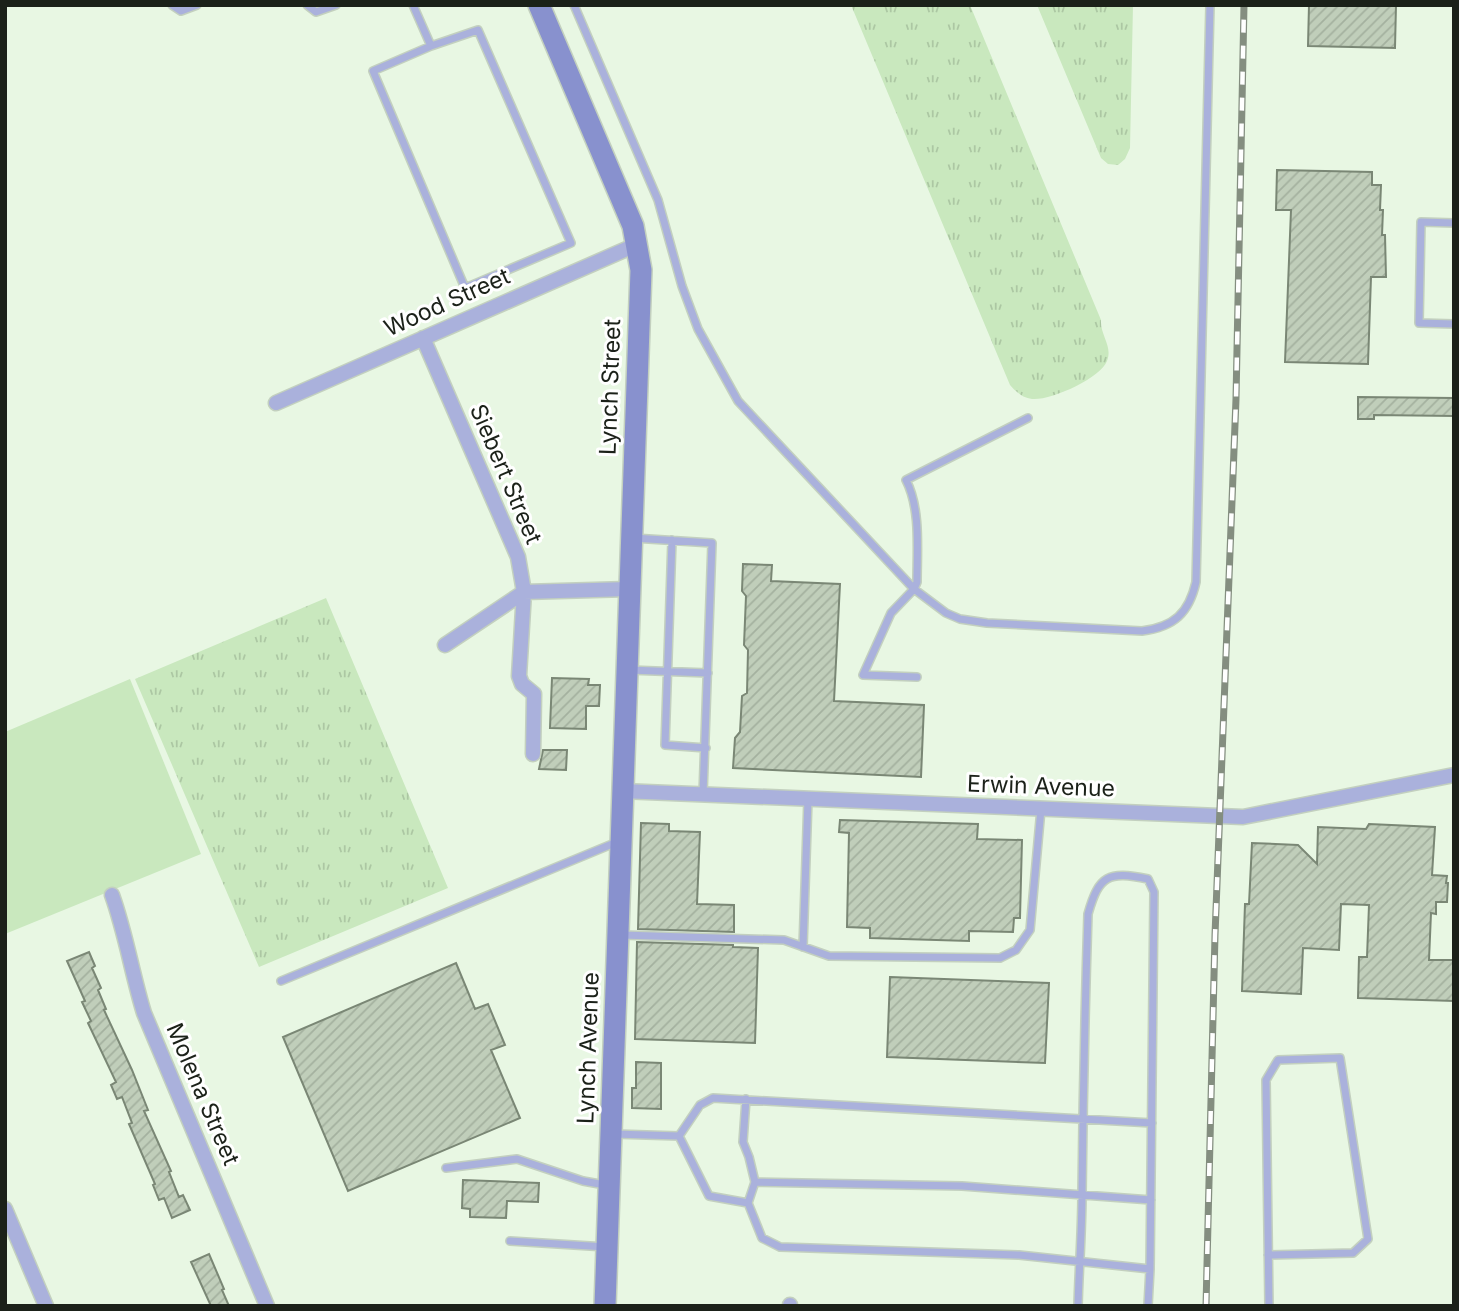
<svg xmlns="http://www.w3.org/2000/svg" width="1459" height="1311" font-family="Inter,sans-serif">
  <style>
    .grass { fill: url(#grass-tufts) }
    .green { fill: #c9e8be }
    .building { fill: url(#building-hatch); stroke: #7a8775; stroke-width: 2 }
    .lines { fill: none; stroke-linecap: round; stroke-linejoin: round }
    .lane-casing { stroke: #c3d0bf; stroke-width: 10 }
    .street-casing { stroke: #c3d0bf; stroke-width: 17 }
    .secondary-casing { stroke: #c3d0bf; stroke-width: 24 }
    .lane { stroke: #aab1dc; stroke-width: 7 }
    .street { stroke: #aab1dc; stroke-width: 14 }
    .secondary { stroke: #8891ce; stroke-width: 21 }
    .rail-casing { stroke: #848e80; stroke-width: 7 }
    .rail { stroke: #fff; stroke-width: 4.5; stroke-dasharray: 13; stroke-linecap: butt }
    .labels { text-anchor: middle; stroke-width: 6; stroke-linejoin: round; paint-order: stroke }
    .street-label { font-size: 23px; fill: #1b2119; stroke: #fff }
  </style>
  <defs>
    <pattern id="grass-tufts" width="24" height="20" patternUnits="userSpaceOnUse" patternTransform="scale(1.75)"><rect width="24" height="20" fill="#c9e8be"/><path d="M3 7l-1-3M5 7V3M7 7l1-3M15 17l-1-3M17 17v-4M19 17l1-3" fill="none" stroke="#acc7a3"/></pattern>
    <pattern id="building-hatch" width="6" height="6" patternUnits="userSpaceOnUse" patternTransform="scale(1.75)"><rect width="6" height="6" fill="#c0ceba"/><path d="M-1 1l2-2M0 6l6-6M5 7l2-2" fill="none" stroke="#a4b19f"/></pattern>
  </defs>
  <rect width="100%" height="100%" fill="#e8f7e3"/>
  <path class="grass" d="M851,5H970L1101,320C1100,335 1113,346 1107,361C1101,378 1050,401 1032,399C1023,398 1016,392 1010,385Z
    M1037,5H1133L1130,148L1125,159L1118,165L1108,164L1101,158Z
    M326,598L448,888L259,967L135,679Z"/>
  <path class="green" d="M130,679L201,854L5,934V732Z"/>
  <path class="building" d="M1309,5H1396L1395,48L1308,46Z
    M1277,170L1372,172V185H1381L1380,210H1383L1382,235H1385L1386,277H1371L1368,364L1285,362L1291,210H1276Z
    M1358,397L1454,398V416L1374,415V419H1358Z
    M743,564L772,565L771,581L840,584L834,701L924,705L921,777L733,768L735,738L740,732L742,696L747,693L748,650L744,645L746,596L742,591Z
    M552,678L589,679L588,685H600L599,706H586V729L550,728Z
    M543,750H567L566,770L539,769Z
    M840,820L978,824L977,839L1022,840L1020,918H1014L1013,932L969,931V941L870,938V928L847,927L849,833L839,832Z
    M641,823L669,824V831L700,832L697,904L734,905V932L638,929Z
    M1369,824L1435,827L1432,875L1447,876L1446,883H1448L1447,902H1436V914L1431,913L1429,960H1454V1001L1358,998L1359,957H1367L1369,905L1341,904L1339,950L1303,948L1301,994L1242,991L1245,904H1249L1252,843L1298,845L1317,864L1318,827L1366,829Z
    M637,942L733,945V947L758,948L755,1043L635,1039Z
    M89,952L95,966L92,968L101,988L98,990L106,1009L104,1010L132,1070L148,1110L144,1111L171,1171L169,1172L179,1197L183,1195L190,1210L172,1218L164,1198L159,1200L153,1185L155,1184L129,1124L132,1123L122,1097L117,1099L111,1085L116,1082L88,1023L91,1021L82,1002L85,1001L67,961Z
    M456,963L475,1009L488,1004L505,1045L491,1050L520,1118L348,1191L283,1037Z
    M890,977L1049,983L1045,1063L887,1057Z
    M636,1062L661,1063V1109L632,1108V1088H636Z
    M463,1180L539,1183L538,1202L507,1201L506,1218L470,1217V1209L462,1208Z
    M209,1254L224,1289L222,1290L229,1306H211L191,1262Z"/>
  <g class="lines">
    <defs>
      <path id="lane" d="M172,5L181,11L197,5
        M307,5L316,12L336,5
        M413,5L431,46
        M574,5L658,200L682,286L698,329L738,401L914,589L891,613L863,675L917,677
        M478,30L571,243L465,288L373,71L431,46Z
        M1454,223L1421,222L1419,323L1454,324
        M1028,418L906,480C921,509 917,550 917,582L914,589L946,613L960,619L987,623L1142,631C1174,627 1189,613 1196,582L1210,5
        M633,538L712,543L703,794
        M672,540L665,745L706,748
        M629,670L708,673
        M622,935L784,940L829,956L1000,958L1016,950L1030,930L1041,809
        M803,947L808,799
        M281,981L617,842
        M746,1099L743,1142L749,1157L755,1182
        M614,1134L679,1136
        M679,1136L709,1196L748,1203L762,1238L780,1247L1019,1255L1150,1269L1154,892L1148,879C1108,871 1099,875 1088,914C1085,1007 1083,1100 1082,1193C1082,1231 1079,1268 1078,1306
        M679,1136L700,1105L713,1098L1152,1123
        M446,1168L517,1159L583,1181L605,1185
        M748,1203L755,1182L962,1186L1151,1200
        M510,1241L606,1247
        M1268,1255L1353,1253L1368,1239L1340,1058L1278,1060L1266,1080L1269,1306
        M1148,1306L1150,1269"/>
      <path id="street" d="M423,338L518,557L524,592L519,676L522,684L534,694L533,754
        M276,403L638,244
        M445,645L524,592L629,589
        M622,791L1243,817L1454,775
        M112,895C126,934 132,974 144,1013L267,1306
        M5,1209L46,1306
        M790,1306V1305"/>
      <path id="secondary" d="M539,5L633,226L641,270L605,1306"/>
    </defs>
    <use href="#lane" class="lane-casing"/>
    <use href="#street" class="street-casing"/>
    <use href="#secondary" class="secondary-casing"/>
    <use href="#lane" class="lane"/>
    <use href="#street" class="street"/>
    <use href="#secondary" class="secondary"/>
    <defs>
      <path id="rail" d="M1206,1306L1215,935L1236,399L1244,5"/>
    </defs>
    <use href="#rail" class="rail-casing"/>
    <use href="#rail" class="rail"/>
  </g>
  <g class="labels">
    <g class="street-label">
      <text transform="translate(447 302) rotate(-24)" y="8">Wood Street</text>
      <text transform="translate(610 387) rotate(-88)" y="8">Lynch Street</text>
      <text transform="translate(506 474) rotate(67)" y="8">Siebert Street</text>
      <text transform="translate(1041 786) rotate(2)" y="8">Erwin Avenue</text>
      <text transform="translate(588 1048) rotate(-88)" y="8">Lynch Avenue</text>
      <text transform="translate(203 1094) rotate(67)" y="8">Molena Street</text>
    </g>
  </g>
  <rect width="1459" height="1311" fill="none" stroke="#1b2119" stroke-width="14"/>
</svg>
